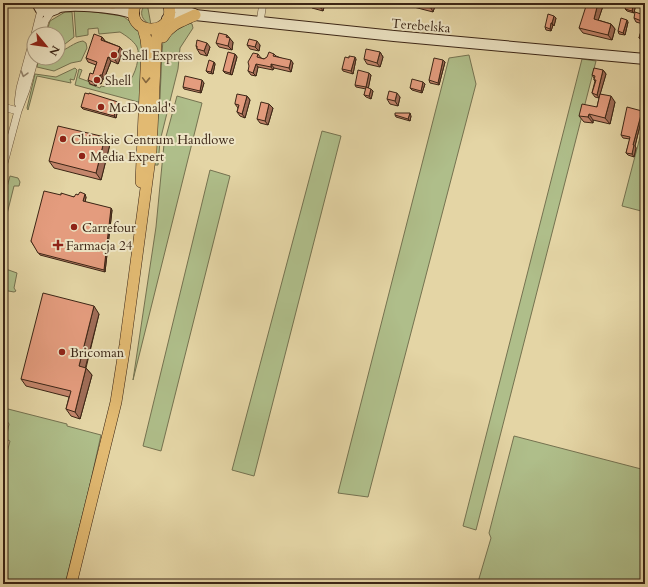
<svg xmlns="http://www.w3.org/2000/svg" width="648" height="587" font-family="Cardo,serif">
  <style>
    .green { fill: #afbe8a; stroke: #757250 }
    .lines { fill: none; stroke-linecap: round; stroke-linejoin: round }
    .street-casing { stroke: #655139; stroke-width: 8 }
    .secondary-casing { stroke: #3b2515; stroke-width: 12 }
    .primary-casing { stroke: #3b2515; stroke-width: 12 }
    .street { stroke: #ede4c4; stroke-width: 7 }
    .secondary { stroke: #ede4c4; stroke-width: 10 }
    .primary { stroke: #e2ba72; stroke-width: 11 }
    .wall { fill: #c4866c; stroke: #3b2515 }
    .shaded-wall { fill: #a06d58; stroke: #3b2515 }
    .building { fill: #e49c7e; stroke: #3b2515 }
    .oneway { stroke: #94846c }
    .oneway2 { stroke: #86683f }
    .poi-dot { fill: #8f2418; stroke: #ede4c4; stroke-width: 1.5 }
    .labels { text-anchor: middle; stroke-width: 4; stroke-linejoin: round; paint-order: stroke }
    .street-label { font-size: 13px; fill: #3b2515; stroke: #ede4c4 }
    .poi-label { font-size: 13px; fill: #3b2515; stroke: #ede4c4; text-anchor: start }
  </style>
  <rect width="100%" height="100%" fill="#e4d5a5"/>
  <filter id="stains"><feTurbulence type="fractalNoise" baseFrequency=".005" numOctaves="4"/><feColorMatrix values="0 0 0 0 .2 0 0 0 0 .09 0 0 0 0 .02 0 0 0 .5 -.17"/></filter>
  <radialGradient id="worn" r=".72"><stop offset=".6" stop-color="#630" stop-opacity="0"/><stop offset="1" stop-color="#630" stop-opacity=".3"/></radialGradient>
  <path class="green" d="M147,3L151,25C141,20 138,11 147,3Z
    M74,9L122,16C129,19 139,31 142,38V103L75,85L79,69L82,70L79,78L90,82L89,84L100,88L101,86C106,88 112,84 118,86L119,82H128C135,77 141,55 137,47C134,41 125,35 120,32L99,34L98,28L88,29V35L76,37Z
    M65,12H72L74,37L65,44L58,47V34H46L50,21Z
    M190,23L192,24L193,28L180,48L178,69L160,141L158,165H152L160,98L162,52L163,41L168,34Z
    M83,41L86,43L87,48L81,61L71,63L54,71L37,67L39,58H58V52C67,50 74,42 83,41Z
    M469,55L476,84L368,497L338,493L449,58Z
    M582,59L596,61L476,530L463,526Z
    M75,68L77,70L74,80L70,79L71,83L37,76L28,110L27,108L35,74L56,77Z
    M177,96L202,103L133,380L156,227L164,144Z
    M645,118V212L622,206Z
    M322,131L341,136L254,476L232,470Z
    M210,170L230,176L161,451L143,446Z
    M10,176L18,178L20,182L19,186H14L3,230V202Z
    M3,268L17,273L14,288L16,291L14,292L3,290Z
    M8,409L67,424V426L101,435L89,489L65,584H3V468L10,441L6,439L9,424L7,421L3,419V410Z
    M514,436L645,470L644,584H484L478,582L491,538L489,533Z"/>
  <g class="lines">
    <defs>
      <path id="street" d="M260,22L263,3
        M35,34L41,10
        M42,34L45,21L51,12
        M18,103L20,88L34,37
        M3,107L18,111
        M3,167L18,111L26,90L35,58"/>
      <path id="secondary" d="M37,3L41,10L48,12L56,9L60,3
        M168,5L194,14
        M57,8C71,3 120,8 134,14
        M167,19L195,15L394,36L645,59"/>
      <path id="primary" d="M112,3H113
        M136,3C121,37 180,38 168,3
        M163,37C170,24 183,21 195,15
        M141,182L147,48L146,39L143,28
        M71,584L116,402L125,345L151,151L156,44L158,28"/>
    </defs>
    <use href="#street" class="street-casing"/>
    <use href="#secondary" class="secondary-casing"/>
    <use href="#primary" class="primary-casing"/>
    <use href="#street" class="street"/>
    <use href="#secondary" class="secondary"/>
    <use href="#primary" class="primary"/>
  </g>
  <path class="wall" d="M277,3H286L285,5Z
    M311,3H325L323,11L312,8L311,5Z
    M376,3H388L387,7L377,6Z
    M405,3H436L433,12L406,5Z
    M603,6L598,20L611,24L615,29L612,40L583,33L579,28Z
    M635,8L634,13L627,11L625,9Z
    M645,12V42L642,41L639,38L643,24L636,22L634,18Z
    M554,16L556,18L554,26L553,25L551,31L546,30L545,27Z
    M628,22L625,35L619,34L618,31Z
    M102,37L105,41L120,47L123,51L118,64L111,61L104,79H103L101,84L97,83L96,86L90,84L88,80L93,74L96,65L88,62L86,58Z
    M229,38L233,42L232,50L219,47L216,43Z
    M247,45H260L259,51L250,49Z
    M196,46L210,47L207,56L200,54L197,49V48Z
    M380,52L383,57L380,67L367,64L364,59Z
    M235,54L237,57L232,75L225,73L223,71Z
    M258,54L261,58L264,59L274,54L276,56L293,63L291,72L274,68L273,70L258,67L256,76L251,75L248,71Z
    M356,59L353,74L343,71L342,69Z
    M214,62L215,64L213,74L208,73L206,71Z
    M445,62L439,85L430,83L429,80Z
    M603,70L606,74L600,94L615,102L610,124L593,120V123L584,122L579,116L597,107L599,98L595,97L592,93L595,81L594,80V78L592,75Z
    M371,75L368,88L373,91L371,99L366,97L364,95L366,89L356,87L355,85Z
    M423,82L425,84L422,93L412,90L410,88Z
    M204,83L201,93L184,89L183,87Z
    M247,96L250,100L245,118L240,116L237,112L238,108L235,104Z
    M400,97L398,106L390,104L387,99Z
    M119,104L116,118L83,109L81,107Z
    M273,108L268,125L260,123L257,119Z
    M643,113L635,146L636,148L634,157L628,155L626,153L630,139L623,138L621,135Z
    M395,115L411,116L410,121L396,117Z
    M110,144L101,180L54,168L49,161Z
    M61,195L74,197L78,195L86,197L85,202L112,210L105,272L40,255L31,241Z
    M99,314L86,368L92,375L80,419L71,416L66,409L69,397L26,386L21,379Z"/>
  <path class="shaded-wall" d="M323,3H325L323,11L321,8Z
    M432,3H436L433,12L431,8Z
    M598,3H601L603,6L597,24L594,19Z
    M633,6L635,8L634,13L632,11Z
    M554,16L556,18L554,26L552,23Z
    M627,20L628,22L625,35L623,33Z
    M551,23L553,25L551,31L550,29Z
    M611,24L615,29L612,40L608,35Z
    M227,35L233,42L232,50L228,46L226,37Z
    M102,37L105,41L104,44L101,40Z
    M257,41L260,45L259,51L255,47Z
    M207,43L210,47L207,56L204,51Z
    M120,47L123,51L118,64L115,60Z
    M380,52L383,57L380,67L377,63Z
    M235,54L237,57L232,75L230,73Z
    M108,57L111,61L104,79L102,75Z
    M355,57L356,59L353,74L351,71Z
    M291,60L293,63L291,72L289,68Z
    M443,60L445,62L439,85L438,83Z
    M214,62L215,64L213,74L211,72Z
    M256,64L258,67L256,76L253,73Z
    M271,64L274,68L273,70L271,67Z
    M603,70L606,74L599,98L597,95Z
    M369,73L371,75L368,90L366,87Z
    M100,75L103,79L101,84L98,81Z
    M3,79L5,83L3,87Z
    M94,79L97,83L96,86L93,82Z
    M202,80L204,83L201,93L200,91Z
    M423,82L425,84L422,93L421,91Z
    M371,89L373,91L371,99L369,96Z
    M397,93L400,97L398,106L395,101Z
    M247,96L250,100L245,118L242,114Z
    M611,96L615,102L610,124L605,118Z
    M118,102L119,104L116,118L114,116Z
    M269,104L273,108L268,125L265,121Z
    M642,111L643,113L635,146L636,148L634,157L632,154L633,145Z
    M410,113L411,116L410,121L408,119Z
    M589,114L593,120V123L588,117Z
    M105,137L110,144L101,180L96,173Z
    M85,194L86,197L85,203L83,201Z
    M111,208L112,210L105,272L104,270Z
    M94,306L99,314L84,373L79,366Z
    M86,368L92,375L80,419L75,412Z"/>
  <path class="building" d="M311,3H323L321,8L311,5Z
    M376,3H386L385,4Z
    M411,3H432L431,8Z
    M587,3H598L594,19L611,24L608,35L579,28Z
    M627,4L633,6L632,11L625,9Z
    M642,11L645,12V39L639,38L644,22L634,18L635,12L641,14Z
    M548,14L554,16L552,23H551L550,29L545,27Z
    M621,18L627,20L623,33L618,31Z
    M219,33L227,35L226,37L230,38L228,46L216,43Z
    M94,34L102,37L101,40L120,47L115,60L108,57L102,75H100L98,81L94,79L93,82L88,80L90,73L93,74L97,62L86,58Z
    M249,39L257,41L255,47L247,45Z
    M197,40L207,43L204,51L197,49V46H196Z
    M366,49L380,52L377,63L364,59Z
    M228,52L235,54L230,73L223,71Z
    M269,52L274,54L273,56L291,60L289,68L271,64V67L256,64L253,73L248,71L249,66L248,62L253,53L258,54L257,57L264,59L267,57Z
    M349,56L355,57L351,71L342,69L345,57L349,58Z
    M434,58L443,60L438,83L429,80Z
    M209,60L214,62L211,72L206,71Z
    M594,68L603,70L597,95L592,93L596,80H594L595,76L592,75Z
    M358,70L369,73L366,87L355,85Z
    M185,76L202,80L200,91L183,87Z
    M412,79L423,82L421,91L410,88Z
    M366,87L371,89L369,96L364,95Z
    M389,91L397,93L395,101L387,99Z
    M85,93L89,94V93L118,102L114,116L81,107Z
    M237,94L247,96L242,114L237,112L239,105L235,104V103Z
    M600,94L611,96L605,118L589,114L588,117L579,116L582,104L597,107Z
    M261,102L269,104L265,121L257,119Z
    M627,107L642,111L633,145H634L632,154L626,153L630,137L621,135Z
    M395,113H410L408,119L395,115Z
    M58,126L105,137L96,173L49,161Z
    M44,191L61,195V193L74,197L76,194L78,195L80,192L85,194L83,201L111,208L104,270L38,253L31,241Z
    M43,293L94,306L79,366L86,368L75,412L66,409L71,391L21,379Z"/>
  <defs><path id="oneway-chevron" d="M-2-3.5L2.5 0L-2 3.5" fill="none" stroke-width="1.6" stroke-linecap="round" stroke-linejoin="round"/></defs>
  <use class="oneway" href="#oneway-chevron" transform="translate(24 74) rotate(106)"/>
  <use class="oneway2" href="#oneway-chevron" transform="translate(146 80) rotate(92)"/>
  <g class="poi-dot">
    <circle cx="114" cy="55" r="4"/>
    <circle cx="97" cy="80" r="4"/>
    <circle cx="101" cy="107" r="4"/>
    <circle cx="63" cy="139" r="4"/>
    <circle cx="82" cy="156" r="4"/>
    <circle cx="74" cy="227" r="4"/>
    <path d="M56 239h4v4h4v4h-4v4h-4v-4h-4v-4h4z"/>
    <circle cx="62" cy="352" r="4"/>
  </g>
  <g class="labels">
    <g class="street-label">
      <text transform="translate(421 25) rotate(5)" y="5">Terebelska</text>
    </g>
    <g class="poi-label">
      <text x="122" y="60">Shell Express</text>
      <text x="105" y="85">Shell</text>
      <text x="109" y="112">McDonald's</text>
      <text x="71" y="144">Chinskie Centrum Handlowe</text>
      <text x="90" y="161">Media Expert</text>
      <text x="82" y="232">Carrefour</text>
      <text x="66" y="250">Farmacja 24</text>
      <text x="70" y="357">Bricoman</text>
    </g>
  </g>
  <rect width="648" height="587" fill="none" stroke="#e4d5a5" stroke-width="16"/>
  <rect x="4" y="4" width="640" height="579" fill="none" stroke="#3b2515" stroke-width="2"/>
  <rect x="8" y="8" width="632" height="571" fill="none" stroke="#3b2515"/>
  <g transform="translate(46 46) rotate(119)"><circle r="19" fill="#ede4c4" stroke="#a6987e"/>
  <path d="M0-3L7 15L0 10L-7 15Z" fill="#8f2418"/>
  <text y="-6" font-size="11" font-weight="bold" text-anchor="middle" fill="#3b2515">N</text>
  </g>
  <rect width="100%" height="100%" filter="url(#stains)"/>
  <rect width="100%" height="100%" fill="url(#worn)"/>
</svg>
